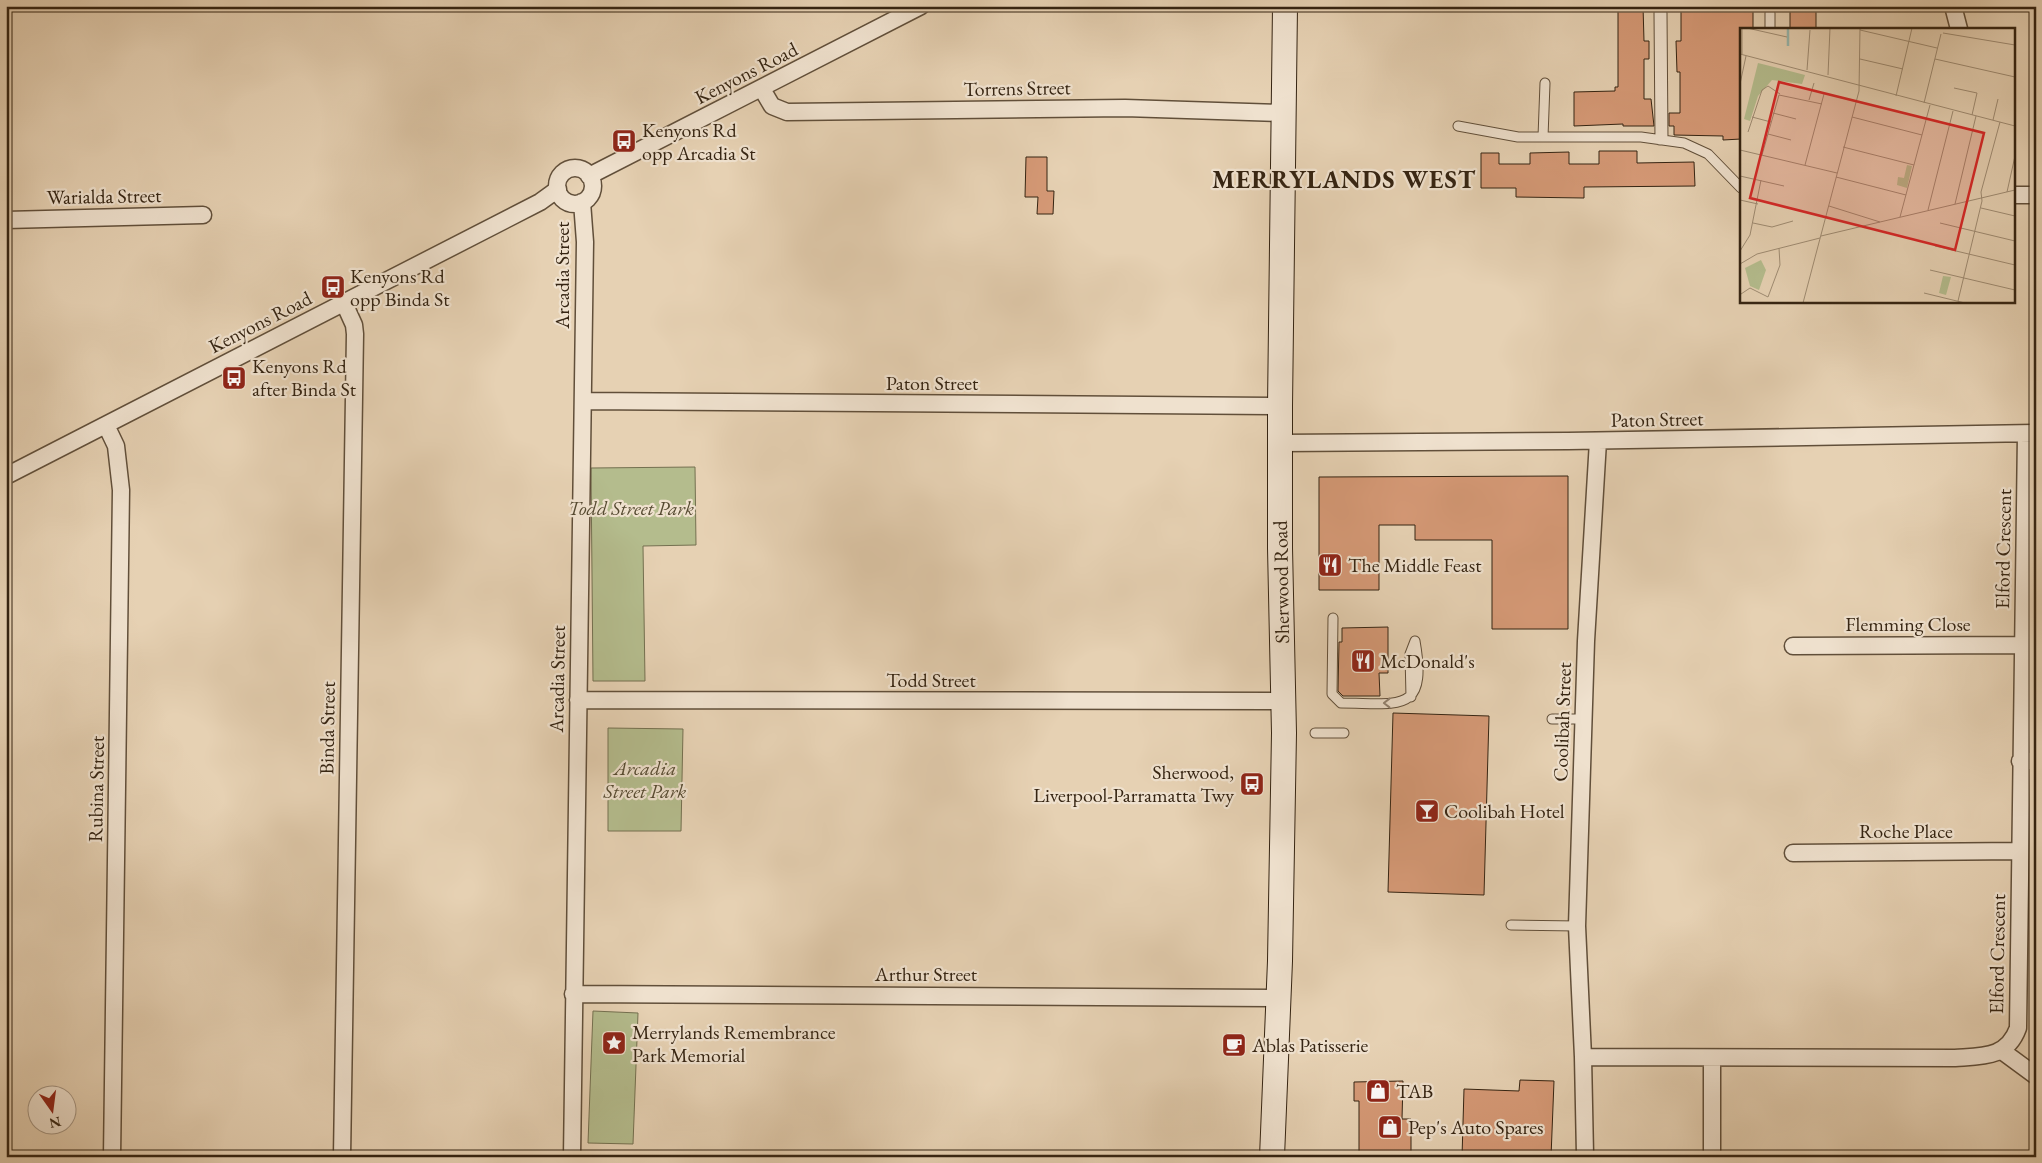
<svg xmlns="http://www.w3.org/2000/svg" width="2042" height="1163" font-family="'EB Garamond',serif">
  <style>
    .green { fill: #b4bc8d; stroke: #747050 }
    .building { fill: #d59976; stroke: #352412 }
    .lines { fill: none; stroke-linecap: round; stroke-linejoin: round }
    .service-casing { stroke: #614f3a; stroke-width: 11 }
    .minor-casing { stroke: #614f3a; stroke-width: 19 }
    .secondary-casing { stroke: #352412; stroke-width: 26 }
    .service { stroke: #efe1ce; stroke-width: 9 }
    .minor { stroke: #efe1ce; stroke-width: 16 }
    .secondary { stroke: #efe1ce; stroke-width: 24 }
    .oneway { stroke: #928270 }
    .labels { text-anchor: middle; stroke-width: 4.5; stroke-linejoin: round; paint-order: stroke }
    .street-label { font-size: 20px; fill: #352412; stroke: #efe1ce }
    .poi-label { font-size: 20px; fill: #352412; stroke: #efe1ce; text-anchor: start }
    .park-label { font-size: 20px; font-style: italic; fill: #554a31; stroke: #efe1ce }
    .district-label { font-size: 25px; font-weight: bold; letter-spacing: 1px; fill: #352412; stroke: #efe1ce }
    .inset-river { fill: none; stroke: #96b7ae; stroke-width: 2.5 }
    .inset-road { fill: none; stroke: #9f8c73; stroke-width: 1 }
    .view { fill: #d62828; fill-opacity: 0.15; stroke: #d62828; stroke-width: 2.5 }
    .inset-edge { fill: none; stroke: #352412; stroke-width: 2.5 }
  </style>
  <rect width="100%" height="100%" fill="#e6d1b3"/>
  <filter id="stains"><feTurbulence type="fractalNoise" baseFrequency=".004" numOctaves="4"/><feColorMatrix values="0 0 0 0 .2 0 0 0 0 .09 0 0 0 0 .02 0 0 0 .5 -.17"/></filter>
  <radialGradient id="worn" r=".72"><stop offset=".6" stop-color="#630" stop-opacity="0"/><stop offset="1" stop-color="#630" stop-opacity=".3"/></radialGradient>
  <path class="green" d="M695,467L696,545L643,546L645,681H593L591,468Z
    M608,728L683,729L681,831H608Z
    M593,1011L638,1013L633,1144L588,1143Z"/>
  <path class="building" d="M1618,6H1643L1644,41H1649V59H1644V99H1651L1654,126H1623V124L1574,126V92L1615,91V87H1618Z
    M1681,6H1753V29H1741V139L1723,140V136L1674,135V126H1669V113H1680V72H1677L1676,41H1681Z
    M1790,6H1816V29H1790Z
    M1599,151H1637V163L1694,162L1695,186L1584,187V198L1516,197V188H1481V153H1499V164H1530V153L1569,152V164H1599Z
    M1026,157H1047V191H1054L1053,214H1037L1038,197H1025Z
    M1568,476V629H1492V540H1415V525H1379V590H1319V477Z
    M1388,627V673H1379L1380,696H1343L1338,691L1339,642H1342V628Z
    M1393,713L1489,716L1484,895L1388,892Z
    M1520,1080L1554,1081L1551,1157H1462L1464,1089L1519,1091Z
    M1403,1081L1402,1119H1411V1157H1359V1101H1354V1082Z"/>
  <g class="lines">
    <defs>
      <path id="service" d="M1659,13H1662L1663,140H1660Z
        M1770,13V29
        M1458,126L1518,137H1641L1684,143L1708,154L1741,188
        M1543,137L1545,83
        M1333,618L1332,694L1341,703C1399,703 1428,715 1415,641
        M1411,697L1410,654L1415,641
        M1552,719H1584
        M1315,733H1344
        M1511,925L1577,926"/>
      <path id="minor" d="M1953,6L1959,29
        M762,89L772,106L787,112L1125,108L1283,113
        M557 186a18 18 0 1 1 36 0a18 18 0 1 1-36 0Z
        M589,176L921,6
        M2013,195H2036
        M6,220L203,215
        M583,401L1280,406
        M106,425L116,446L121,490L112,1157
        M1280,443L1568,441L2036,433
        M6,476L540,202L558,189
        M1793,646L2023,645
        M578,700L1284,701
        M2020,761H2036
        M1793,853L2020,851
        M573,994L1279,998
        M2002,1051L2036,1076
        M1583,1057L1955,1058C1983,1056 2007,1058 2018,1028L2026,434
        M1585,1155L1583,1057L1577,926L1586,641L1598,441
        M342,1157L355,334L354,325L344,303
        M572,1157L585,242L582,202
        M1712,1157V1058"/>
      <path id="secondary" d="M1272,1157L1280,961L1284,733L1280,548V406L1285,6"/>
    </defs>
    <use href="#service" class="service-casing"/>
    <use href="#minor" class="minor-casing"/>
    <use href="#secondary" class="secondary-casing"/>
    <use href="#service" class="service"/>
    <use href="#minor" class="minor"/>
    <use href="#secondary" class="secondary"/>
  </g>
  <defs><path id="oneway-chevron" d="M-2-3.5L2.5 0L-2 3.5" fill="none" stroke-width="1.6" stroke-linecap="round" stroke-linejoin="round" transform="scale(1.25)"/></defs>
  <use class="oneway" href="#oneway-chevron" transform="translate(1387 703) rotate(180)"/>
  <defs>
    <symbol id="bus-square" viewBox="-11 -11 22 22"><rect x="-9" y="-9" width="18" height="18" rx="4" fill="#8f2418" stroke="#efe1ce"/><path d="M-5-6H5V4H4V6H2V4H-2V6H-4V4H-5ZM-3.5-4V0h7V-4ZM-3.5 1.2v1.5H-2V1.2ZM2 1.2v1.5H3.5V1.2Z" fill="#fff"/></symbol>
    <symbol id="restaurant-square" viewBox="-11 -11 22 22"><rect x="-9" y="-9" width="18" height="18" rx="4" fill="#8f2418" stroke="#efe1ce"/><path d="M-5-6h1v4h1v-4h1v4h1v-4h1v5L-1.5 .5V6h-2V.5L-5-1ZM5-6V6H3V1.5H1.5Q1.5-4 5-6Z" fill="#fff"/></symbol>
    <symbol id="bar-square" viewBox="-11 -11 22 22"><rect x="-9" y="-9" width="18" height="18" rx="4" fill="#8f2418" stroke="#efe1ce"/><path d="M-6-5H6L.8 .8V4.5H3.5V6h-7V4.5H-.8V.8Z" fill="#fff"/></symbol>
    <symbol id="sight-square" viewBox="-11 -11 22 22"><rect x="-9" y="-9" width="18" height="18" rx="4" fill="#8f2418" stroke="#efe1ce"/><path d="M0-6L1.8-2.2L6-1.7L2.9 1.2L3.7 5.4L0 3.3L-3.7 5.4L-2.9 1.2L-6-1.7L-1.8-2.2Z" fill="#fff"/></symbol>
    <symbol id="cafe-square" viewBox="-11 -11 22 22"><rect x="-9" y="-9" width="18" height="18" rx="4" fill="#8f2418" stroke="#efe1ce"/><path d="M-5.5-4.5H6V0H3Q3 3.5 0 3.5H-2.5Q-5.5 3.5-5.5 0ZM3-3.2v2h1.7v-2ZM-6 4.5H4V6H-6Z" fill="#fff"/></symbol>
    <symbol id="shop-square" viewBox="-11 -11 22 22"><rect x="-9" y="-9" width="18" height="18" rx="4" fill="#8f2418" stroke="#efe1ce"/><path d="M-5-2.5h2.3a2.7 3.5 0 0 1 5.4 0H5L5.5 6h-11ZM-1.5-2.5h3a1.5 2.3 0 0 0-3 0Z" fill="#fff"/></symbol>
  </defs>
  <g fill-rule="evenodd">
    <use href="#bus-square" x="610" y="127" width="28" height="28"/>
    <use href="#bus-square" x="319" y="273" width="28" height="28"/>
    <use href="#bus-square" x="220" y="364" width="28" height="28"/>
    <use href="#restaurant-square" x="1316" y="551" width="28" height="28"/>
    <use href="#restaurant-square" x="1349" y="647" width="28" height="28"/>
    <use href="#bus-square" x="1238" y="770" width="28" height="28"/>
    <use href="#bar-square" x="1413" y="797" width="28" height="28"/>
    <use href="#sight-square" x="600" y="1029" width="28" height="28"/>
    <use href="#cafe-square" x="1220" y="1031" width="28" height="28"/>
    <use href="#shop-square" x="1364" y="1077" width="28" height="28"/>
    <use href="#shop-square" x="1376" y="1113" width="28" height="28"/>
  </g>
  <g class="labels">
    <g class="street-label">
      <text transform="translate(746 73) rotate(-27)" y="7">Kenyons Road</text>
      <text transform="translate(1017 88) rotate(-1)" y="7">Torrens Street</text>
      <text transform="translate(104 196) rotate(-1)" y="7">Warialda Street</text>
      <text transform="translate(562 275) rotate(-90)" y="7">Arcadia Street</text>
      <text transform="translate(260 322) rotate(-27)" y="7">Kenyons Road</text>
      <text x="932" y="390">Paton Street</text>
      <text transform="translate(1657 419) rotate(-1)" y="7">Paton Street</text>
      <text transform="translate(2003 549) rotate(-89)" y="7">Elford Crescent</text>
      <text transform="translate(1281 582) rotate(-91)" y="7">Sherwood Road</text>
      <text x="1908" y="631">Flemming Close</text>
      <text transform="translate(557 679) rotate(-89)" y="7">Arcadia Street</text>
      <text x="931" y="687">Todd Street</text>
      <text transform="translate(1562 722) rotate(-88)" y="7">Coolibah Street</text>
      <text transform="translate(327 728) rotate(-89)" y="7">Binda Street</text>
      <text transform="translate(96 789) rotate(-89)" y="7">Rubina Street</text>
      <text x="1906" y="838">Roche Place</text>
      <text transform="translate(1997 954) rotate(-89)" y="7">Elford Crescent</text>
      <text x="926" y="981">Arthur Street</text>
    </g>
    <g class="poi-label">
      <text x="642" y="137">Kenyons Rd<tspan x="642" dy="23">opp Arcadia St</tspan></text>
      <text x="350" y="283">Kenyons Rd<tspan x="350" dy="23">opp Binda St</tspan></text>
      <text x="252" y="373">Kenyons Rd<tspan x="252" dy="23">after Binda St</tspan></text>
      <text x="1348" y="572">The Middle Feast</text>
      <text x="1380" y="668">McDonald's</text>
      <text x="1234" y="779" text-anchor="end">Sherwood,<tspan x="1234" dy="23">Liverpool-Parramatta Twy</tspan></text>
      <text x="1444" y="818">Coolibah Hotel</text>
      <text x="632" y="1039">Merrylands Remembrance<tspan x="632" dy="23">Park Memorial</tspan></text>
      <text x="1252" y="1052">Ablas Patisserie</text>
      <text x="1396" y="1098">TAB</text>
      <text x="1408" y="1134">Pep's Auto Spares</text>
    </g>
    <g class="park-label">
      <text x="631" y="515">Todd Street Park</text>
      <text x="645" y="775">Arcadia<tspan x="645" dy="23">Street Park</tspan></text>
    </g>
    <g class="district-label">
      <text x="1344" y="188">MERRYLANDS WEST</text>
    </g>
  </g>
  <g transform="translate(1740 28)">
    <rect width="275" height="275" fill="#e6d1b3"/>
    <path d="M18,35L65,47L62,56L32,52L18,68L10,93L4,91ZM167,137L172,138L167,160L157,157L158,149L164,150ZM21,232L26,242L19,262L10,258L5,240ZM203,248L211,249L206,267L199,265Z" fill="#b4bc8d"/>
    <path class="inset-river" d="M48,18V0"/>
    <path class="inset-road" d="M2,0V26M7,0L47,9M120,2L197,20M203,5L275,17M0,26L275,98M120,31L163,41M195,31L275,49M67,42L70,2M88,47L90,0M0,56L6,28M214,60L237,65L232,87M156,68L172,0M69,72L74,55M184,75L201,6M33,85L56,91M12,89L31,94M112,89L182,107M253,92L258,71M8,104L22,62L28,58L40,66M28,106L51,112M103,119L174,137M0,122L97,145M22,127L39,67L82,76M65,137L84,66M0,148L44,158M96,149L166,167M267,164L275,128M0,172L18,176M215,176L236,88M89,178L140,194M241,180L275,188M188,182L213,83M160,189L190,77M13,195L32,199L53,193M200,195L275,213M81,208L275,162M195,218L275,237M0,223L10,207L21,152M0,236L17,226L80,210M190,242L275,262M184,265L225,275M1,266L10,260L28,269L40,237L39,220M218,273L242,173L241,164L260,94M63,275L119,63L120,0"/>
    <path class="view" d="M39,54L244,105L215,222L10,170Z"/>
    <rect width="275" height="275" class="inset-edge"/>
  </g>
  <rect width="2042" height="1163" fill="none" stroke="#e6d1b3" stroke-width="25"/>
  <rect x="8" y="8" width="2027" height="1148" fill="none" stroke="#352412" stroke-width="2.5"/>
  <rect x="12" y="12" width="2017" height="1138" fill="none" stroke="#352412"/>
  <g transform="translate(52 1110) rotate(166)"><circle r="24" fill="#efe1ce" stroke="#a59583"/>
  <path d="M0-4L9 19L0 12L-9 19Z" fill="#8f2418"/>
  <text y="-8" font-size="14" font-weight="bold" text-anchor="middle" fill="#352412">N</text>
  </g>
  <rect width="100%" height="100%" filter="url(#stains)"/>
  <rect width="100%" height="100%" fill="url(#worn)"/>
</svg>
